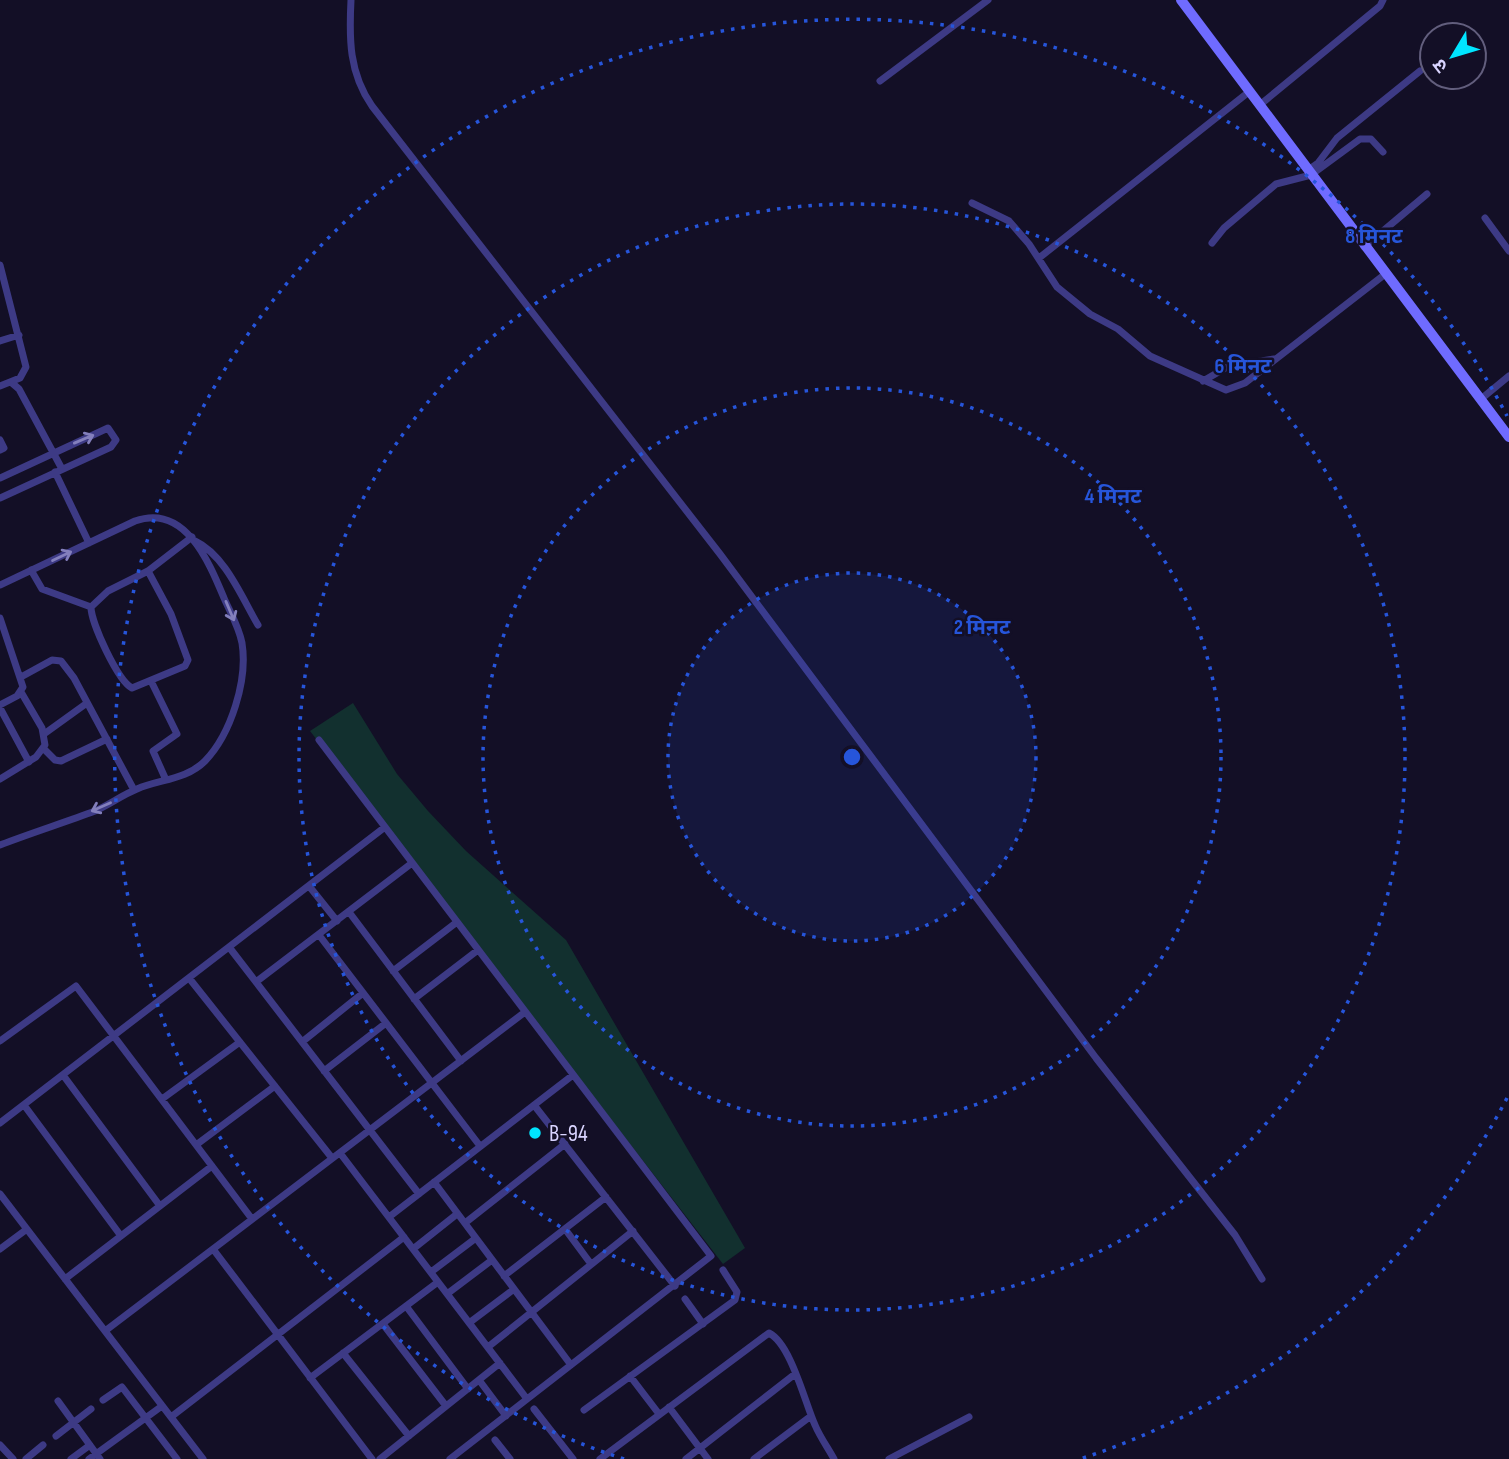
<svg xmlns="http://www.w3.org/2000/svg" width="1509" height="1459" font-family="'Sofia Sans Condensed','Noto Sans Devanagari',sans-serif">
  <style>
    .green { fill: #12302f }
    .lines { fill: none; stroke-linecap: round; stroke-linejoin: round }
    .street { stroke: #3d3a85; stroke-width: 7 }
    .secondary { stroke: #6f6bff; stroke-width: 10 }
    .oneway { stroke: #837fbc }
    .ring { fill: none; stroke: #2655da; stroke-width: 3.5; stroke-dasharray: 3.5 7 }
    .poi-dot { fill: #00e5ff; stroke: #130f26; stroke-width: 2.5 }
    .labels { text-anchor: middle; stroke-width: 5; stroke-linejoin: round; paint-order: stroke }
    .poi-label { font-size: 23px; fill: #d9d4ff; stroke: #130f26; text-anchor: start }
    .centre { fill: #2655da; stroke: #130f26; stroke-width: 3.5 }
    .ring-label { font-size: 21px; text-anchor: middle; font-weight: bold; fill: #2655da; stroke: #130f26; stroke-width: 5; stroke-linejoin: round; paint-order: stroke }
  </style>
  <rect width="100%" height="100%" fill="#130f26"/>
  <path class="green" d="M353,703L397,774L428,811L466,851L566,940L745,1248L723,1264L310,731Z"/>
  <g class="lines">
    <path class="street" d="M351,0C349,39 349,73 372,106L720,554L1096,1058L1235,1235L1262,1279
      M880,81L988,0
      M1261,104L1380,6L1383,0
      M1308,170L1318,163L1337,138L1420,71
      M972,203L1009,221L1029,244L1057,287L1090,314L1118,329L1150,356L1226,390L1245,383L1384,275
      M1485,218L1509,251
      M1212,243L1224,228L1276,184L1311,175L1360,139H1371L1383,152
      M1364,247L1427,194
      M1039,258L1250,91
      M0,265L26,367L20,378L0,386
      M0,341L19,335
      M1203,381L1229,366L1274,359
      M12,383L19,389L62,469
      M1481,399L1509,376
      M0,440L4,448L0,450
      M55,472L89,543
      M0,478L108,428L116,440L111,447L0,498
      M195,541C225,555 242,598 258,625
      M31,570L42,589L91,607
      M148,571L171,614L188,660L185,666L132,688C118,681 91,623 91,607L108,591L148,571L192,537
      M0,585L135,521C185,503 209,562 224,598C230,612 239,627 242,643C248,680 231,734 205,761C186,780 160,779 137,789C122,795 109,805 95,811C63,823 31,833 0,845
      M0,618L23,687L17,696L0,705
      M21,677L52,660L61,661L74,678L134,790
      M151,681L177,734L153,751L166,780
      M0,708L29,762
      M44,734L87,703
      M319,740L711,1256L450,1459
      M43,748L55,760L61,761L107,739
      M0,779L36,757L45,745L42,728L21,692
      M309,886L337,921
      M349,912L461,1061
      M319,935L480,1146
      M229,947L419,1194
      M393,971L457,922
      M189,978L332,1158
      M256,982L412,863
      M414,999L478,950
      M0,1041L76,986L252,1219
      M302,1042L363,993
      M324,1071L386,1023
      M63,1075L160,1206
      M162,1099L240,1042
      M24,1105L121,1236
      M534,1105L675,1286
      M0,1123L385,827
      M196,1145L275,1086
      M340,1153L527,1399
      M434,1182L571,1365
      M0,1194L203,1459
      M389,1217L573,1075
      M465,1223L565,1144
      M565,1229L591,1264
      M0,1249L27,1229
      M213,1249L372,1459
      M413,1249L457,1214
      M431,1272L476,1238
      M504,1276L606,1197
      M65,1279L212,1166
      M447,1294L492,1260
      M685,1299L703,1324
      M406,1306L468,1389
      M469,1323L514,1289
      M383,1324L446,1406
      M105,1331L525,1012
      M488,1347L633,1231
      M343,1353L409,1436
      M630,1376L659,1414
      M310,1378L438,1282
      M479,1380L506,1416
      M103,1400L122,1387L177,1459
      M58,1401L100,1459
      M669,1407L708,1459
      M534,1409L573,1459
      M584,1410L735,1300L737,1292L723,1270
      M171,1417L404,1237
      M56,1436L91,1409
      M495,1440L510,1459
      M0,1445L13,1459
      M26,1459L43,1445
      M71,1459L90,1445
      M89,1459L162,1406
      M380,1459L500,1363
      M600,1459L769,1333C791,1344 805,1403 815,1425C820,1437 828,1448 834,1459
      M686,1459L795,1374
      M754,1459L811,1416
      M889,1459L969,1417"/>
    <path class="secondary" d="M1181,0L1509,437"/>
  </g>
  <defs><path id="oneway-shaft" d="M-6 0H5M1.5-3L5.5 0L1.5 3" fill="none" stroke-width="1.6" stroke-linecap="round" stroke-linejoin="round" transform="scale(1.75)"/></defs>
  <g class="oneway">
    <use href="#oneway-shaft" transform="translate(84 439) rotate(-23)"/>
    <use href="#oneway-shaft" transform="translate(62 556) rotate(-26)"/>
    <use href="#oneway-shaft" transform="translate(230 611) rotate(67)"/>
    <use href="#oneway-shaft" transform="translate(101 807) rotate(156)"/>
  </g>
  <circle cx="852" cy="757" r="184" fill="#2655da" fill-opacity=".12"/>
  <g class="ring">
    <circle cx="852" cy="757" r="184"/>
    <circle cx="852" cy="757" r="369"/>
    <circle cx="852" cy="757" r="553"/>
    <path d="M1507 1098A738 738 0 0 1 1080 1459M624 1459A738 738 0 1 1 1507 416"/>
  </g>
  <circle class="poi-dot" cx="535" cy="1133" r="7"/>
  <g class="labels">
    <g class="poi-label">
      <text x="549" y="1141">B-94</text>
    </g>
  </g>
  <circle cx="852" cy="757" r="10" class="centre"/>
  <g class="ring-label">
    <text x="1374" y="243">8 मिनट</text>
    <text x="1243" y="373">6 मिनट</text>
    <text x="1113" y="503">4 मिनट</text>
    <text x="982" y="634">2 मिनट</text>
  </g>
  <g transform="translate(1453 56) rotate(232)"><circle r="33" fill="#130f26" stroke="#625e7d" stroke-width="2"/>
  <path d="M0-5L12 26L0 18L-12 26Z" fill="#00e5ff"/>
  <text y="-10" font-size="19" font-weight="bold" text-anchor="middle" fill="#d9d4ff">उ</text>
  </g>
</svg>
